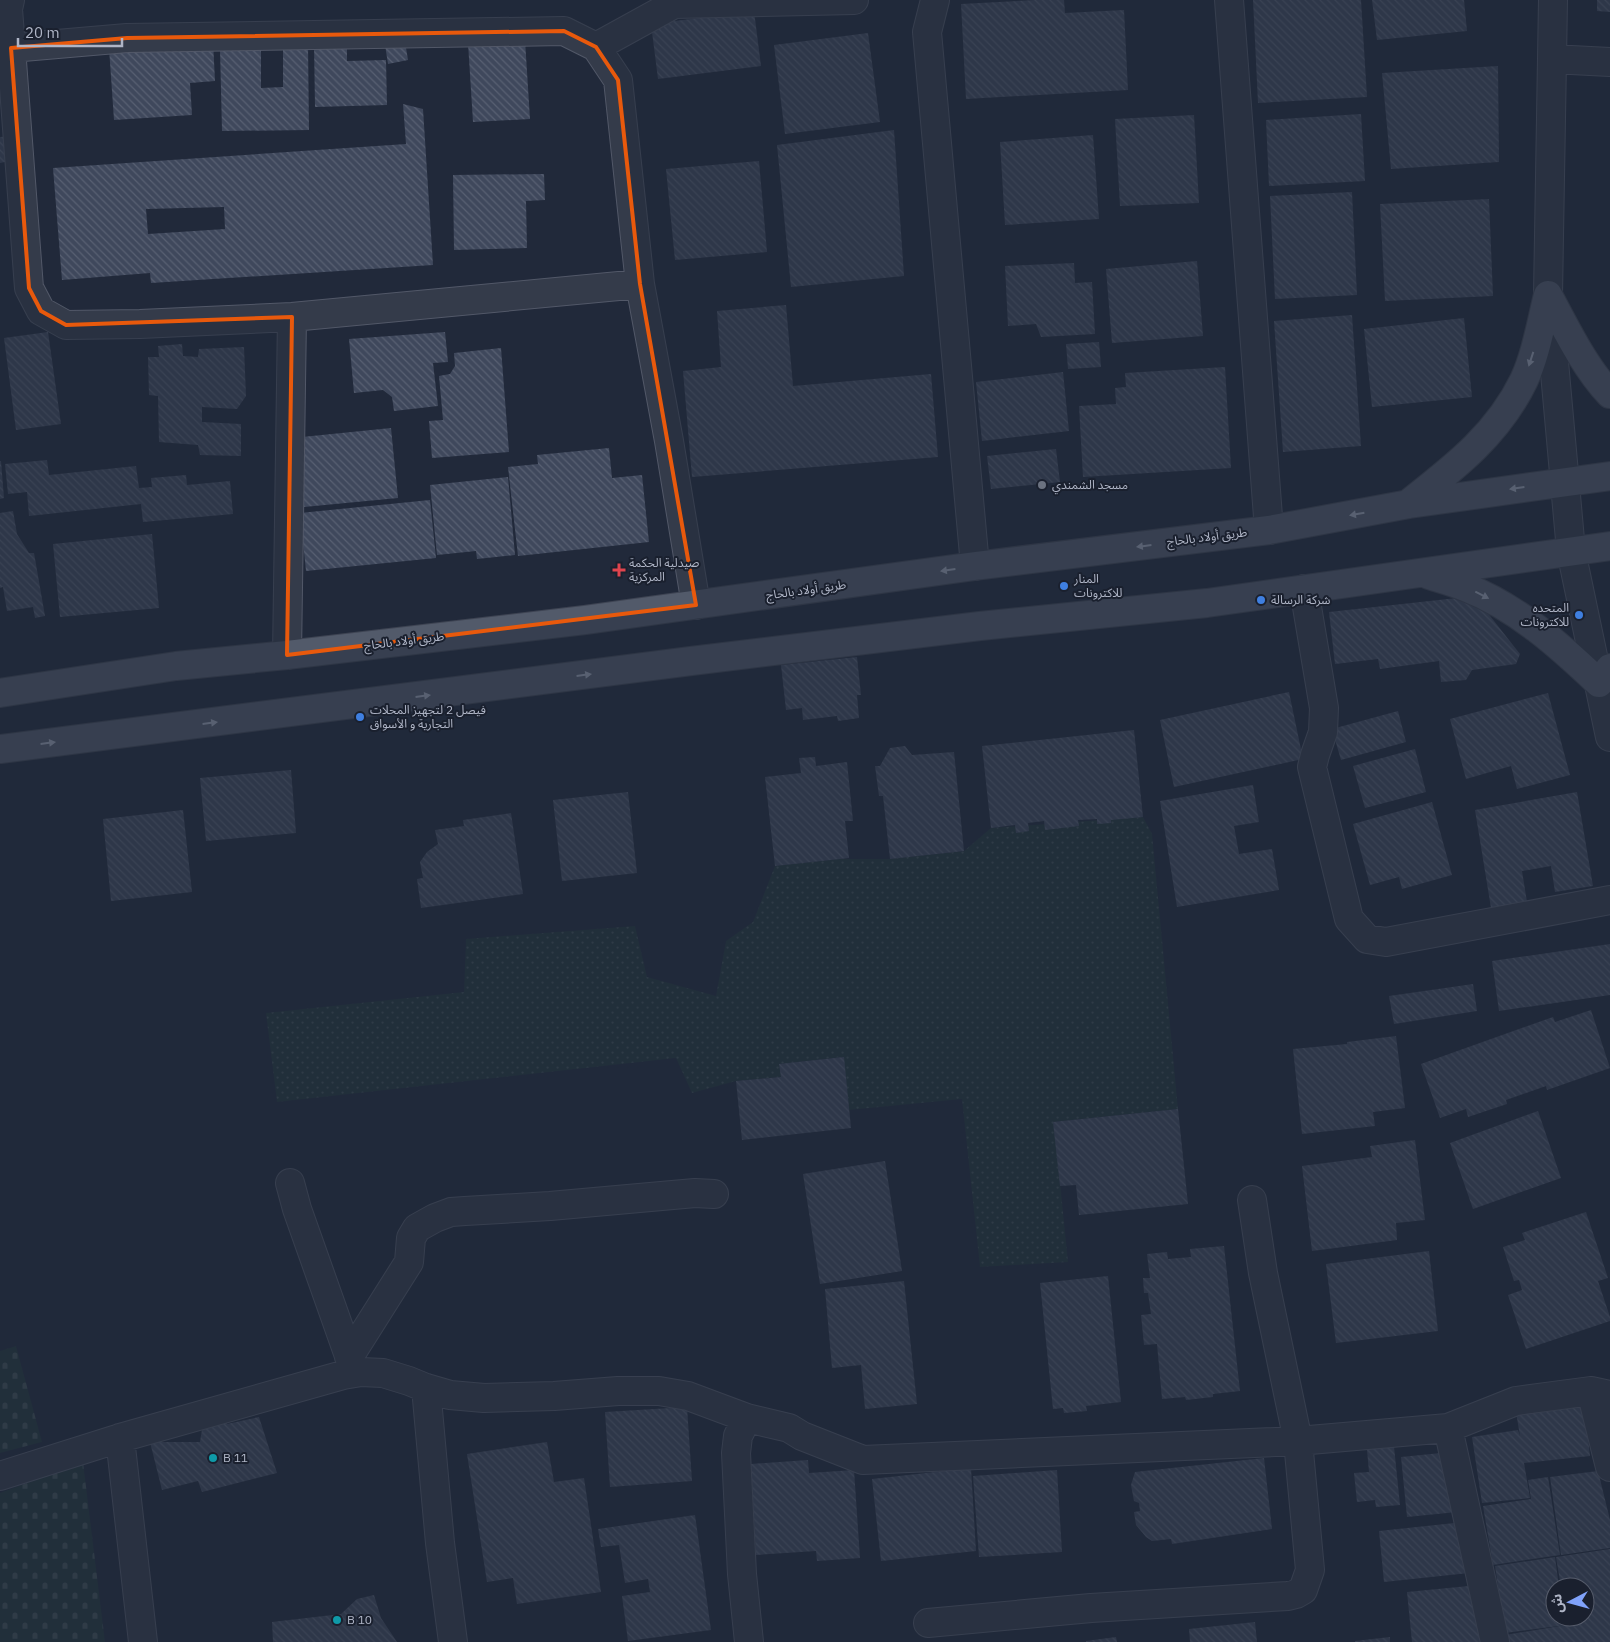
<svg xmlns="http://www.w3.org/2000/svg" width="1610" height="1642" font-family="'IBM Plex Sans','Noto Sans Arabic',sans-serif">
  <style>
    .grass { fill: url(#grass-dots) }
    .cemetery { fill: url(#cemetery-stones) }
    .building { fill: url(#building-back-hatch); fill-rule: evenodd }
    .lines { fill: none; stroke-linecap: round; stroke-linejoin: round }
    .minor-casing { stroke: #525868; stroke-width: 30 }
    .major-casing { stroke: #3e4453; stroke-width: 30 }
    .minor { stroke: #343b4a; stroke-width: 28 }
    .major { stroke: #525a6a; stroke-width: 28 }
    .oneway { fill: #9ca3b4 }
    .marked { fill: none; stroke: #e8590c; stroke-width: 4; stroke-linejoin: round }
    .worship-dot { fill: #6b7280; stroke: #1a202e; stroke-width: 2 }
    .health-dot { fill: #e0444e; stroke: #1a202e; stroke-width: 2 }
    .shop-dot { fill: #3f7fe0; stroke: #1a202e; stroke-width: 2 }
    .culture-dot { fill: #0f9aa8; stroke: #1a202e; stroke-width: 2 }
    .labels { text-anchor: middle; stroke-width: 4; stroke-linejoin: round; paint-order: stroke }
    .poi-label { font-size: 12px; fill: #afb5c6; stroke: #1a202e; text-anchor: start }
    .street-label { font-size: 12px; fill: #afb5c6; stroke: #1a202e }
  </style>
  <defs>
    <pattern id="grass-dots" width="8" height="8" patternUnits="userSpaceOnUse" patternTransform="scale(1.25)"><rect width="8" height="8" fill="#22353b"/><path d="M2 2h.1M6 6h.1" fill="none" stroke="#405056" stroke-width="1.8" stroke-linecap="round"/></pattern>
    <pattern id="cemetery-stones" width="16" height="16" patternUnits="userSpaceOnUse" patternTransform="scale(1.25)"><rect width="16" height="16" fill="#22353b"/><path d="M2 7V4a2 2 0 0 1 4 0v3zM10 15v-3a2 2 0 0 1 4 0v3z" fill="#405056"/></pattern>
    <pattern id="building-back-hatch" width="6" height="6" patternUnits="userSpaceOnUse" patternTransform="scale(1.25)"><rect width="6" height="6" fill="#3f485c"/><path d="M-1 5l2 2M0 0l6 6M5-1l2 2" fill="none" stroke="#586072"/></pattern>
  </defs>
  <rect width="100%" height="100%" fill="#21293a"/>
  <path class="grass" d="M1143,817L1152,834L1178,1109L1054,1122L1068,1262L980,1267L962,1099L849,1110L843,1057L780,1064L781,1077L736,1081L692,1093L676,1058L277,1102L266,1013L464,992L466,939L635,926L647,977L716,996L726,941L753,922L775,866L838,859H890L964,851L991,828Z"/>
  <path class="cemetery" d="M16,1346L42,1442L0,1453V1351Z
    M83,1462L105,1642H0V1493Z"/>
  <path class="building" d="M1035,0H1064L1065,13L1124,10L1128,90L966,99L961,4Z
    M1253,0H1361L1367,97L1258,103Z
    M1372,0H1464L1467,31L1377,40Z
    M1597,0H1610V12L1597,11Z
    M754,11L761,66L658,79L651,24Z
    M403,29L408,60L388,64L383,32Z
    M868,33L880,122L785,134L774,45Z
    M525,40L530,119L473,122L468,43Z
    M213,41L215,81L190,83L192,115L114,120L109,48Z
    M314,43H347V61L386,60L387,105L315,107Z
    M283,44H308L309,130L222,131L220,49L261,48V88L283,87Z
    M1498,66L1499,162L1391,169L1382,73Z
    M403,104L423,109L433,265L151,283L150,273L62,280L53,168L406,144ZM224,207L225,229L148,234L146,209Z
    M1361,114L1365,181L1269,186L1266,120Z
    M1194,115L1199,203L1120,206L1115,119Z
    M894,130L904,276L791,287L777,145Z
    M1093,135L1099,219L1005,225L1000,142Z
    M15,136L18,167L6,168L5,162L0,163V137Z
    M759,161L767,252L675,260L666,169Z
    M544,174L545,200L526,201L527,248L454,250L453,175Z
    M1352,192L1357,295L1275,299L1270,196Z
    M1489,199L1493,296L1385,301L1380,204Z
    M1197,261L1203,336L1112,343L1106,269Z
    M1074,263L1075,283L1092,282L1095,334L1041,337L1036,324L1008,326L1005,266Z
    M786,305L793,386L931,374L938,457L692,477L683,371L721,367L717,311Z
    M1352,315L1361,446L1283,452L1274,321Z
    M1464,318L1472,397L1372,407L1364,329Z
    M48,332L61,424L16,430L4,338Z
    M445,332L448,362L433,363L438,406L394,411L392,397L383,390L354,393L349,339Z
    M1099,342L1101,367L1068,369L1066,344Z
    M182,344L183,356L198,357L199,349L244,347L246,396L237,409L202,407V422L241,424V456L200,455L198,445L159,442L158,396L149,395L148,357H159L158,346Z
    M501,348L509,452L432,458L429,421L443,420L439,376L450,374L455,366L454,353Z
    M1225,367L1231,468L1083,477L1079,406L1116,404L1115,388L1126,387L1125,373Z
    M1063,372L1069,431L982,441L976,382Z
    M391,428L398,498L304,507L302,437Z
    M609,448L612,478L642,475L649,542L518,556L508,467L538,464L537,455Z
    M1056,449L1060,482L991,489L987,456Z
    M47,460L49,475L136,466L139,488L152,487L151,478L186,475L187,485L230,481L233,514L143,522L141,504L29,516L27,492L8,494L5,464Z
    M0,461H1L4,498L0,499Z
    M508,477L515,555L477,559L476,551L437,555L430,485Z
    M430,500L436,558L306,571L300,513Z
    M13,511L17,534L29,553H34L45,616L35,618L33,607L7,611L3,587L0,588V513Z
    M152,534L159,608L60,617L53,544Z
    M1457,598L1487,612L1520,654L1516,664L1472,670L1466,680L1441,682L1439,661L1380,669L1378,659L1335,664L1329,612Z
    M857,657L861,695H857L859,718L838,721L837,716L803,720L802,708L786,710L781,665Z
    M1289,692L1303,759L1174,787L1160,720Z
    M1548,693L1570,775L1517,789L1511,766L1466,779L1450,719Z
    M1398,711L1406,742L1341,760L1332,729Z
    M1134,730L1143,817L1111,820V823L1097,824V819L1078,820L1079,826L1045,830L1044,821L1028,823L1029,831L1016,833L1015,825L991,828L982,746Z
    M905,746L912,755L954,752L964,851L890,859L883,796H879L875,766H880L890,748Z
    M1415,749L1426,792L1365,808L1353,766Z
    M815,757L816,766L847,762L853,821H845L849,858L775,866L765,777L801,773L799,758Z
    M291,770L296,833L206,841L200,778Z
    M1253,785L1259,822L1234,826L1239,854L1272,849L1279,890L1177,907L1160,801Z
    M628,792L637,873L562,881L553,800Z
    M1577,792L1593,886L1555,892L1551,866L1522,871L1527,902L1491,908L1475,810Z
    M1432,802L1452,875L1402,889L1399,877L1370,885L1353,824Z
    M183,810L192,892L111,901L103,819Z
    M511,813L523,894L421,908L417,879L423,878L420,862L427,852L438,844L435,830L464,826L463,820Z
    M1610,944V995L1499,1011L1492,961Z
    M1473,984L1477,1011L1394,1024L1389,996Z
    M1591,1010L1610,1068L1547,1090L1546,1086L1506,1100L1507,1104L1468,1117L1466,1109L1440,1118L1421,1064L1553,1017L1555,1022Z
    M1396,1036L1405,1108L1373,1112L1375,1126L1302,1134L1293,1049L1347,1044V1042Z
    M844,1057L851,1128L742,1140L736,1081L781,1077L779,1064Z
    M1178,1109L1188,1204L1079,1215L1076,1185L1060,1186L1053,1122Z
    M1538,1111L1561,1178L1473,1209L1450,1143Z
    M1415,1140L1425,1220L1396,1223L1397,1240L1312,1251L1302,1166L1372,1157L1370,1146Z
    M885,1161L902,1271L820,1284L803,1174Z
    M1586,1212L1608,1278L1598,1281L1610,1317V1321L1526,1349L1508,1295L1522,1290L1519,1280L1514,1281L1503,1247L1525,1240L1522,1233Z
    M1224,1246L1240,1391L1213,1394V1397L1186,1400L1185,1397L1162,1399L1157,1344L1144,1345L1141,1315L1151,1314L1148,1293H1144L1143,1278H1150L1147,1254L1167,1252L1168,1259L1191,1257L1190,1249Z
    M1429,1251L1438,1331L1336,1343L1326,1264Z
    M1108,1276L1121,1402L1086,1406L1087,1411L1064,1413L1063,1408L1053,1409L1040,1283Z
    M904,1281L917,1404L865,1409L861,1365L832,1368L825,1289Z
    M1584,1403L1590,1456L1524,1463L1530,1498L1482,1503L1472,1437L1518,1430L1520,1436L1516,1412Z
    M687,1407L692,1481L610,1487L605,1412Z
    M226,1416L227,1424L259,1417L277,1473L202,1492L198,1481L162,1490L150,1442H200L203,1423Z
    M1393,1437L1400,1505L1376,1507L1375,1500L1357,1502L1354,1473L1369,1472L1366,1439Z
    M547,1442L554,1482L584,1478L601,1592L517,1604L513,1578L487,1582L467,1454Z
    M1451,1452L1457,1512L1407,1517L1401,1457Z
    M1264,1458L1272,1529L1172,1544L1171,1539L1152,1541L1146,1537L1136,1525L1134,1512L1140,1511L1139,1503L1134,1501L1131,1485L1135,1472Z
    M808,1460L809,1473L854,1470L860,1558L817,1561L816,1551L756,1555L751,1464Z
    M971,1468L976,1551L881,1561L872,1479Z
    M1057,1470L1062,1552L979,1557L973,1476Z
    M1598,1471L1610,1520V1548L1561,1555L1550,1477Z
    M1548,1477L1560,1555L1493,1565L1483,1506L1531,1499L1528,1480Z
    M695,1515L711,1630L628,1641L622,1596L650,1592L648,1579L625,1583L619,1545L601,1547L598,1529Z
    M1464,1522L1469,1573L1384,1582L1379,1531Z
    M1610,1549V1642H1507L1505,1635L1566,1625L1505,1633L1495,1566L1555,1557L1559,1587H1555V1617H1564V1619L1565,1617H1585V1587H1561L1556,1557Z
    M1479,1585L1485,1642H1412L1407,1592Z
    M374,1595L381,1618L397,1642H273L272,1622L341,1614L357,1599Z
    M1255,1622L1257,1642H1190L1189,1629Z
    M1116,1637L1117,1642H1086V1641Z
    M1390,1637V1642H1355V1641Z"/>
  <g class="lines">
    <defs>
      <path id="minor" d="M10,0L8,9L11,48
        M935,0L927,32L975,566
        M1229,0L1269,530
        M1553,0L1548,295L1571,551L1610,737
        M596,47L674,4L854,0
        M1552,59L1610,62
        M640,284L292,317L140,324L66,325L41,311L29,288L11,48L127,38L564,31L596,47L618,80L640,284L669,441L696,605
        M1304,589L1324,708L1323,732L1315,755L1312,767L1349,919L1367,939L1386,942L1610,900
        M287,655L292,317
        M290,1183L297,1209L354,1370
        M349,1357L409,1262L411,1238L417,1228L435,1218L451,1212L465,1211L550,1206L695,1193L714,1194
        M426,1388L440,1543L453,1642
        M1591,1391L1610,1467
        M747,1418L738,1436L736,1453L742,1574L749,1642
        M1448,1428L1495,1642
        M120,1438L143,1642
        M0,1476L120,1438L343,1375L361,1372L383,1373L409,1381L426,1388L450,1395L484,1398L554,1396L618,1391H659L688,1396L747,1418L789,1428L802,1436L863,1460L1298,1441L1448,1428L1516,1401L1591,1391L1610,1395
        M928,1623L1091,1608L1288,1596L1296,1594L1303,1590L1310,1570L1298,1441L1263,1273L1252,1200"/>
      <path id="major" d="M1548,295C1565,327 1585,368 1610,394
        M1409,503C1455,467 1498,434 1524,380C1536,354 1541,323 1548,295
        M1429,575C1441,579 1454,582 1465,587C1517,607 1560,646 1599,683L1610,668
        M0,693L176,666L287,655L585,620L975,566L1269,530L1409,504L1610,476
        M0,749L691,661L980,626L1207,603L1610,546"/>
    </defs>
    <use href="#minor" class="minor-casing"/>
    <use href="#major" class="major-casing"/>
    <use href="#minor" class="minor"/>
    <use href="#major" class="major"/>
  </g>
  <defs><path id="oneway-solid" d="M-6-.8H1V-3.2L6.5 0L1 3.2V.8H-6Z" transform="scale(1.25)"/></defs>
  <g class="oneway">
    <use href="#oneway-solid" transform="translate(1531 359) rotate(108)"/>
    <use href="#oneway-solid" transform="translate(1517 488) rotate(172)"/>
    <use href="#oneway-solid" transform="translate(1357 514) rotate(170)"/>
    <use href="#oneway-solid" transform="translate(1144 546) rotate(173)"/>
    <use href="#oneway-solid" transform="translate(948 570) rotate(172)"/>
    <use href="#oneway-solid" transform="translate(1482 595) rotate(27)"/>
    <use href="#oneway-solid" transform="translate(584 675) rotate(-7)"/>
    <use href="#oneway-solid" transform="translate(423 696) rotate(-7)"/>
    <use href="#oneway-solid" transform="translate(210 723) rotate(-7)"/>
    <use href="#oneway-solid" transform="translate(48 743) rotate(-7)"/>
  </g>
  <path d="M0 0H1610V1642H0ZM564,31L596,47L618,80L640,284L696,605L287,655L292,317L66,325L41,311L29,288L11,48L127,38Z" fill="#21293a" fill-opacity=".55" fill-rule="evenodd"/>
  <path class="marked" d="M564,31L596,47L618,80L640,284L696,605L287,655L292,317L66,325L41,311L29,288L11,48L127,38Z"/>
  <circle class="worship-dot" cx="1042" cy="485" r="5"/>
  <path class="health-dot" d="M616.5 562.5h5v5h5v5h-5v5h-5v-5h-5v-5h5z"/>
  <g class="shop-dot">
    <circle cx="1064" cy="586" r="5"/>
    <circle cx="1261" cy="600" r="5"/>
    <circle cx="1579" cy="615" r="5"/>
    <circle cx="360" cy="717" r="5"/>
  </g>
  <g class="culture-dot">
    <circle cx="213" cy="1458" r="5"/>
    <circle cx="337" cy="1620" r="5"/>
  </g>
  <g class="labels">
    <g class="poi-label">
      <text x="1052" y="489">مسجد الشمندي</text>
      <text x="629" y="567">صيدلية الحكمة<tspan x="629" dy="14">المركزية</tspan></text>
      <text x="1074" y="583">المنار<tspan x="1074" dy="14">للاكترونات</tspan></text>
      <text x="1271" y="604">شركة الرسالة</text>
      <text x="1569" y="612" text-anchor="end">المتحده<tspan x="1569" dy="14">للاكترونات</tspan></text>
      <text x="370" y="714">فيصل 2 لتجهيز المحلات<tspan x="370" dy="14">التجارية و الأسواق</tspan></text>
      <text x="223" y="1462">B 11</text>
      <text x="347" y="1624">B 10</text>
    </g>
    <g class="street-label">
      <text transform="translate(1207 537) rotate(-7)" y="4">طريق أولاد بالحاج</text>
      <text transform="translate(806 590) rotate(-8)" y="4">طريق أولاد بالحاج</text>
      <text transform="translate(404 641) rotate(-7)" y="4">طريق أولاد بالحاج</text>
    </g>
  </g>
  <g transform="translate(1570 1602) rotate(264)"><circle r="24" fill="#1a202e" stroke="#565c6b"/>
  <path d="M0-4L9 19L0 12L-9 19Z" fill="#80a2fa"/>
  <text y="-8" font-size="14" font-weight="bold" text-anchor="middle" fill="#afb5c6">ش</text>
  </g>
  <path d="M18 38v8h104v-8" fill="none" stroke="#afb5c6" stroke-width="2.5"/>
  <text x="25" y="38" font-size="15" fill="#afb5c6" stroke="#1a202e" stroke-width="4" paint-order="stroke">20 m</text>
</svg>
